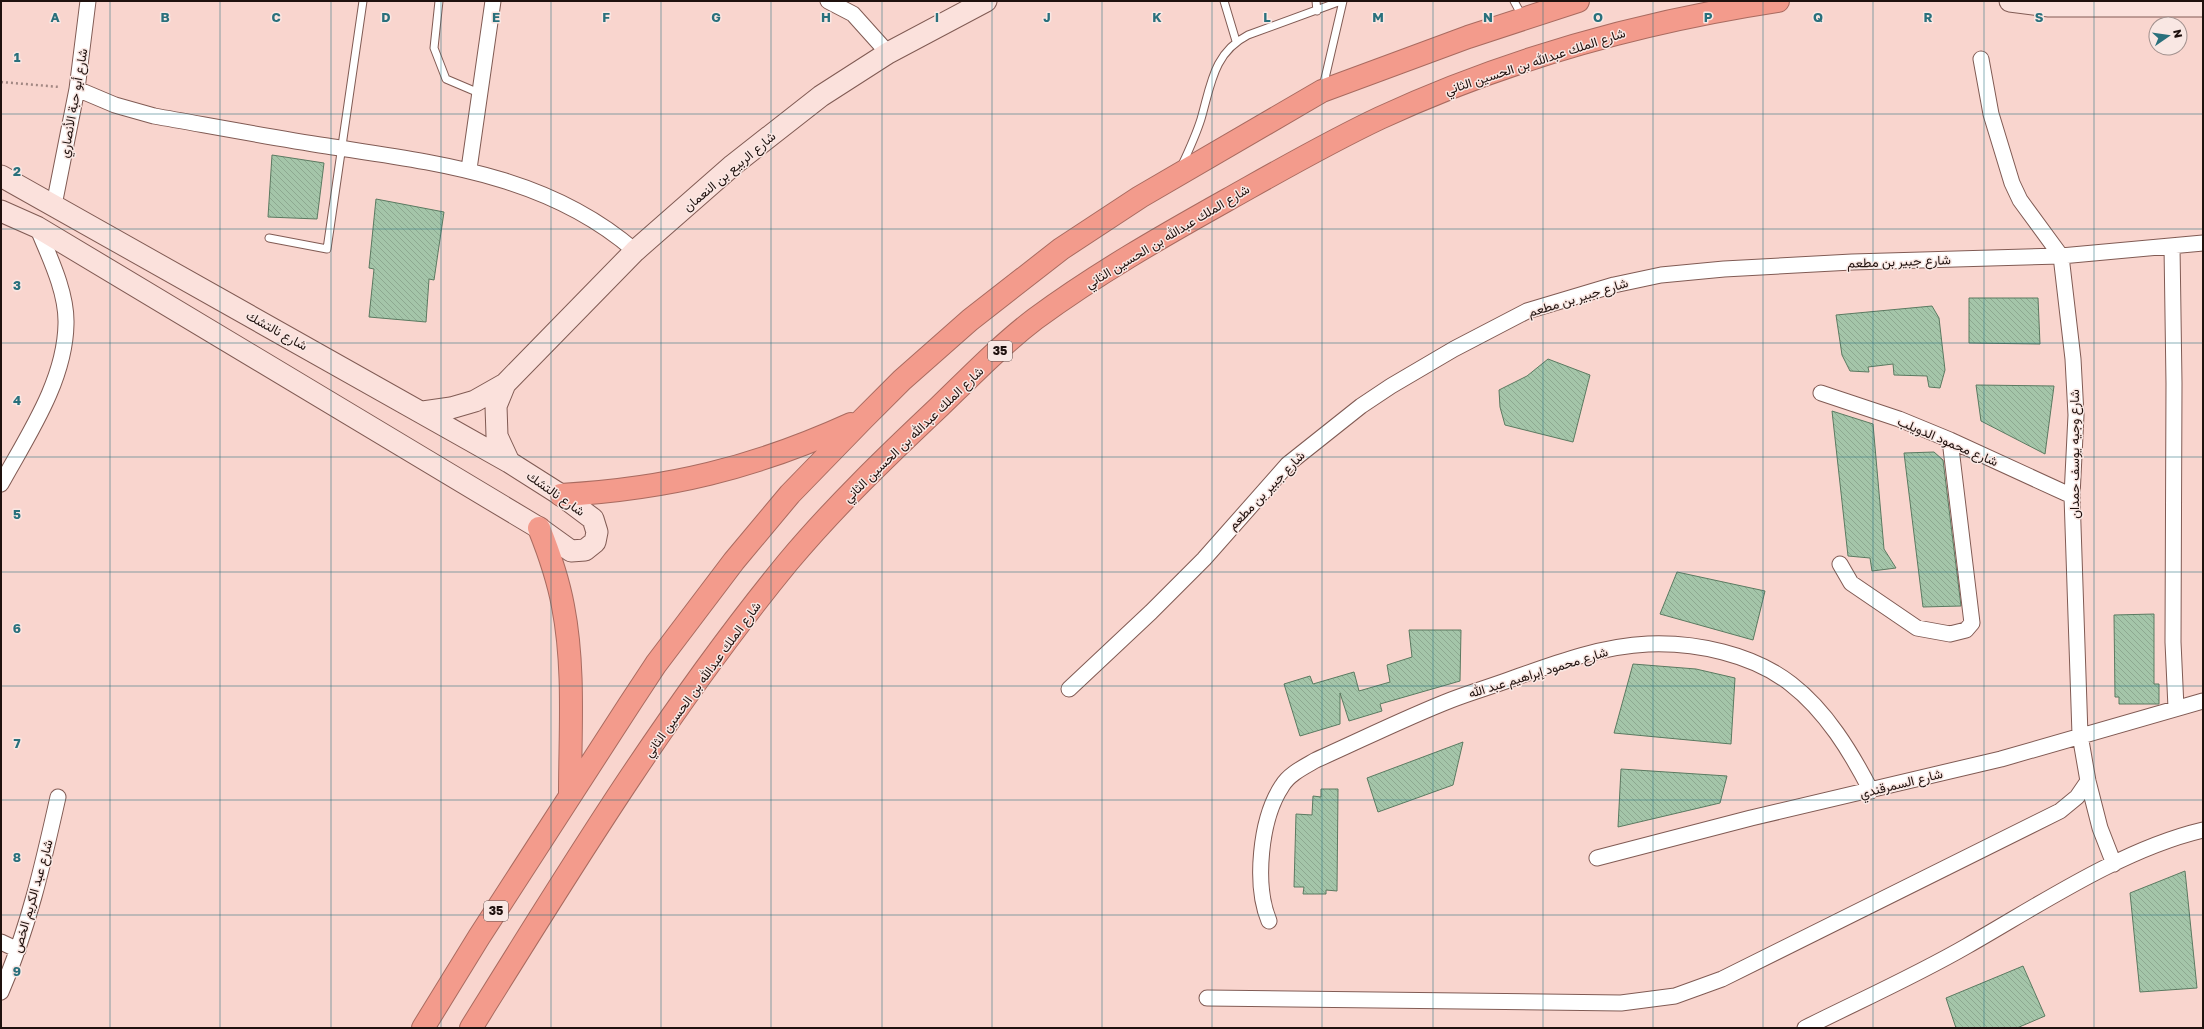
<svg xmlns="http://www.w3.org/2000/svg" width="2204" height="1029" font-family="'Golos Text',Vazirmatn,sans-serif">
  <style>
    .building { fill: url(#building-back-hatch); stroke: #5b7a61 }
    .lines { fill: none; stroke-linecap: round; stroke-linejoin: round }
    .lane-casing { stroke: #815b54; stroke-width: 9 }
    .street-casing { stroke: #815b54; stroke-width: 17 }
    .secondary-casing { stroke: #815b54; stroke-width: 23 }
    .highway-casing { stroke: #a96b60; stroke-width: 24 }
    .path { stroke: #a38883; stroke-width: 2.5; stroke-dasharray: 2 3; stroke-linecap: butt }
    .lane { stroke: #fff; stroke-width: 7 }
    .street { stroke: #fff; stroke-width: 15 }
    .secondary { stroke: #fbe1dc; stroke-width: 21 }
    .highway { stroke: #f39b8c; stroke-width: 22 }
    .grid { fill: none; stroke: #29707c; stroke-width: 1; stroke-opacity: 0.55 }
    .labels { text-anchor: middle; stroke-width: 3; stroke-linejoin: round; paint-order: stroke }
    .shield { fill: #f9e7e3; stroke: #60514e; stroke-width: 1 }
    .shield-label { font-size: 12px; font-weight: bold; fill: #1f110e }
    .street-label { font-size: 13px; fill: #1f110e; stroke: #f9e7e3 }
    .grid-label { font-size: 13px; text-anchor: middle; font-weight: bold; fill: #29707c; stroke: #f9e7e3; stroke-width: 3; stroke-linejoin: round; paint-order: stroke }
  </style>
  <defs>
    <pattern id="building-back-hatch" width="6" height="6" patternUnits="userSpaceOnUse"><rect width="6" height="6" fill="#a4c5a9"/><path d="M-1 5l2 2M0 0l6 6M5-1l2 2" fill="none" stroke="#8da890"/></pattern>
  </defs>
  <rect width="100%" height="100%" fill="#f9d5ce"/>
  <path class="building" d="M272,155L324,163L317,219L268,217Z
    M376,199L444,212L434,280L429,279L426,322L369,317L374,269L369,268Z
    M1969,298H2038L2040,344L1969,343Z
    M1932,306L1939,318L1945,370L1940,388L1929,387L1927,376L1894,375L1893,364L1868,367L1869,372L1850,371L1842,355L1836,315Z
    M1548,359L1590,375L1573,442L1505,425L1500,407L1499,390L1527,376Z
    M1976,385L2054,386L2045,454L1981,421Z
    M1832,411L1873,424L1884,549L1896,568L1872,571L1870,558L1848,556Z
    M1934,452L1943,460L1961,606L1923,607L1904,453Z
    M1677,572L1765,591L1753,640L1660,614Z
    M2154,614V684H2159V704H2119V697H2115L2114,615Z
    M1409,630H1461L1460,681L1380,704L1382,711L1349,721L1340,693V724L1300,736L1284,684L1310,676L1313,684L1354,672L1359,691L1390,682L1387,665L1412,657Z
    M1633,664L1696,669L1735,678L1731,744L1614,733Z
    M1463,742L1453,785L1378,812L1367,778Z
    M1621,769L1727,776L1720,803L1618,827Z
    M1321,789H1338L1337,891L1326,890V894H1303L1304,887H1294L1296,814L1312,815L1313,796L1321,797Z
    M2185,871L2197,988L2140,992L2130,893Z
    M2023,966L2045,1016L2017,1028H1956L1946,998Z"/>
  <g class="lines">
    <defs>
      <path id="lane" d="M439,1L434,48L446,79L479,93
        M1224,1L1236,41
        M1316,1L1317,11
        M1514,1L1522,16
        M1323,87L1343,1
        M1182,165C1189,150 1196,135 1201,119C1211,85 1213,53 1248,35L1341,1
        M269,238L327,249L363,1"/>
      <path id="street" d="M828,1L853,14L888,53
        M1981,59L1991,114L2012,183L2020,200L2061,256L2073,359L2076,415L2072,496L2080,735L2088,781L2100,828L2114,864
        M77,89L115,105L154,116C211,126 269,137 327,146C437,163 548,175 635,251
        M469,169L493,1
        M54,205L77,89L88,1
        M2172,246L2174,383L2173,642L2176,708
        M1821,393L1899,419L1950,440L2072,496
        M1,484C28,435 65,381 66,324C67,292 49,256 37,227
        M1840,564L1851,583L1917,628L1950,634L1966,630L1972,623L1950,440
        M1069,689L1151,612L1204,559L1288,464L1361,406L1391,386L1454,349L1527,311L1614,285L1661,275L1724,269L1852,262L2061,256L2203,243
        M1597,858L1751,818L2001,759L2203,701
        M1269,921C1254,885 1260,819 1282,786C1289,774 1304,767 1316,760C1361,740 1405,718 1451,700C1471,692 1493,686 1514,678C1556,663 1602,646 1648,644C1695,642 1753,654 1791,684C1826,711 1851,752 1871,791
        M1,942L18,950
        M1,992C28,930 43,864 58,797
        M1207,998L1621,1003L1675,996L1722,979L2060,811L2077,797L2088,781
        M1805,1028C1859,1001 1915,976 1967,946C2039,905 2122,849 2203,830"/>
      <path id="secondary" d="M2010,1L2049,6H2203
        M1,176L509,462L561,495L593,519L597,532L595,542L585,550L571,551L539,528L37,227L1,211
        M505,384L496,406L497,436L509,462
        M423,412L451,408L475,401L505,384L635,251L733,165L821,96L888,53L986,1"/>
      <path id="highway" d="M561,495C667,489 754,468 851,424
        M539,528C549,553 558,579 563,606C575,668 570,732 570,794
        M423,1028L479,937L629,705L656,664L734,561L790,494L863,419L902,380L970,320L1061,249L1140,197L1322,91L1468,37L1578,1
        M471,1028C570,869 669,707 788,562C835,506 887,456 939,407C970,377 1001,345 1035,319C1096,274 1161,237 1227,200C1277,172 1327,143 1380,118C1505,60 1641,22 1778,1"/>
    </defs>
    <use href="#lane" class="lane-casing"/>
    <use href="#street" class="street-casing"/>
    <use href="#secondary" class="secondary-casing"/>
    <use href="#highway" class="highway-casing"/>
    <path class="path" d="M1,82L60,87"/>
    <use href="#lane" class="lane"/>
    <use href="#street" class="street"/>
    <use href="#secondary" class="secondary"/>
    <use href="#highway" class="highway"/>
  </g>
  <path class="grid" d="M110,1V1028M220,1V1028M331,1V1028M441,1V1028M551,1V1028M661,1V1028M771,1V1028M882,1V1028M992,1V1028M1102,1V1028M1212,1V1028M1322,1V1028M1433,1V1028M1543,1V1028M1653,1V1028M1763,1V1028M1873,1V1028M1984,1V1028M2094,1V1028M1,114H2203M1,229H2203M1,343H2203M1,457H2203M1,572H2203M1,686H2203M1,800H2203M1,915H2203"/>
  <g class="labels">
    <g class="shield">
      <rect x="988" y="341" width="24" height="20" rx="3"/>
      <rect x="484" y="901" width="24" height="20" rx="3"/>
    </g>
    <g class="shield-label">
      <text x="1000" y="355">35</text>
      <text x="496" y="915">35</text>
    </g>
    <g class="street-label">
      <text transform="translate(1535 61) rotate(-18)" y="5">شارع الملك عبدالله بن الحسين الثاني</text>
      <text transform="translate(73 103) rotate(-80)" y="5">شارع أبو حبة الأنصاري</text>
      <text transform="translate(729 171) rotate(-40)" y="5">شارع الربيع بن النعمان</text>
      <text transform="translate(1167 236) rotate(-31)" y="5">شارع الملك عبدالله بن الحسين الثاني</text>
      <text transform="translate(1899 261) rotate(-2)" y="5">شارع جبير بن مطعم</text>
      <text transform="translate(1578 297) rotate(-17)" y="5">شارع جبير بن مطعم</text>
      <text transform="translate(277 330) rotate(29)" y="5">شارع نالتشك</text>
      <text transform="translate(913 434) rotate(-44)" y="5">شارع الملك عبدالله بن الحسين الثاني</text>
      <text transform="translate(1948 441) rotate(23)" y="5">شارع محمود الدويلب</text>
      <text transform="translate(2074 454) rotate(-90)" y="5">شارع وجيه يوسف حمدان</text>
      <text transform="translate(1266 490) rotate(-46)" y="5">شارع جبير بن مطعم</text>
      <text transform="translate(556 493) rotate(35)" y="5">شارع نالتشك</text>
      <text transform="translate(1538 672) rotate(-17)" y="5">شارع محمود إبراهيم عبد الله</text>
      <text transform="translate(702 679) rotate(-54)" y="5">شارع الملك عبدالله بن الحسين الثاني</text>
      <text transform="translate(1901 783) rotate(-14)" y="5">شارع السمرقندي</text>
      <text transform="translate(32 896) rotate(-74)" y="5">شارع عبد الكريم الخص</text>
    </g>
  </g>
  <g class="grid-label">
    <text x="55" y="22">A</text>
    <text x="165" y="22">B</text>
    <text x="276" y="22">C</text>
    <text x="386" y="22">D</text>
    <text x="496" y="22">E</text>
    <text x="606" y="22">F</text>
    <text x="716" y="22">G</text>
    <text x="826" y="22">H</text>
    <text x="937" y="22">I</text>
    <text x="1047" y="22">J</text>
    <text x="1157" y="22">K</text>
    <text x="1267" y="22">L</text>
    <text x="1378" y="22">M</text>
    <text x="1488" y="22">N</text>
    <text x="1598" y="22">O</text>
    <text x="1708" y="22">P</text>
    <text x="1818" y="22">Q</text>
    <text x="1928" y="22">R</text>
    <text x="2039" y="22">S</text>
    <text x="17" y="62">1</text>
    <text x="17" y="176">2</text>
    <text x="17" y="290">3</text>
    <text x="17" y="405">4</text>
    <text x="17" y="519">5</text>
    <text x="17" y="633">6</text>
    <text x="17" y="748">7</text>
    <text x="17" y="862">8</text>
    <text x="17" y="976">9</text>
  </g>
  <rect width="2204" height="1029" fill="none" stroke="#1f110e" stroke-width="4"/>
  <g transform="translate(2168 36) rotate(77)"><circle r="19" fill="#f9e7e3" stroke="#a2918e"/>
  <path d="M0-3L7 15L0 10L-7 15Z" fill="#29707c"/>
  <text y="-6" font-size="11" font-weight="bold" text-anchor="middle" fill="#1f110e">N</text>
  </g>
</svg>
